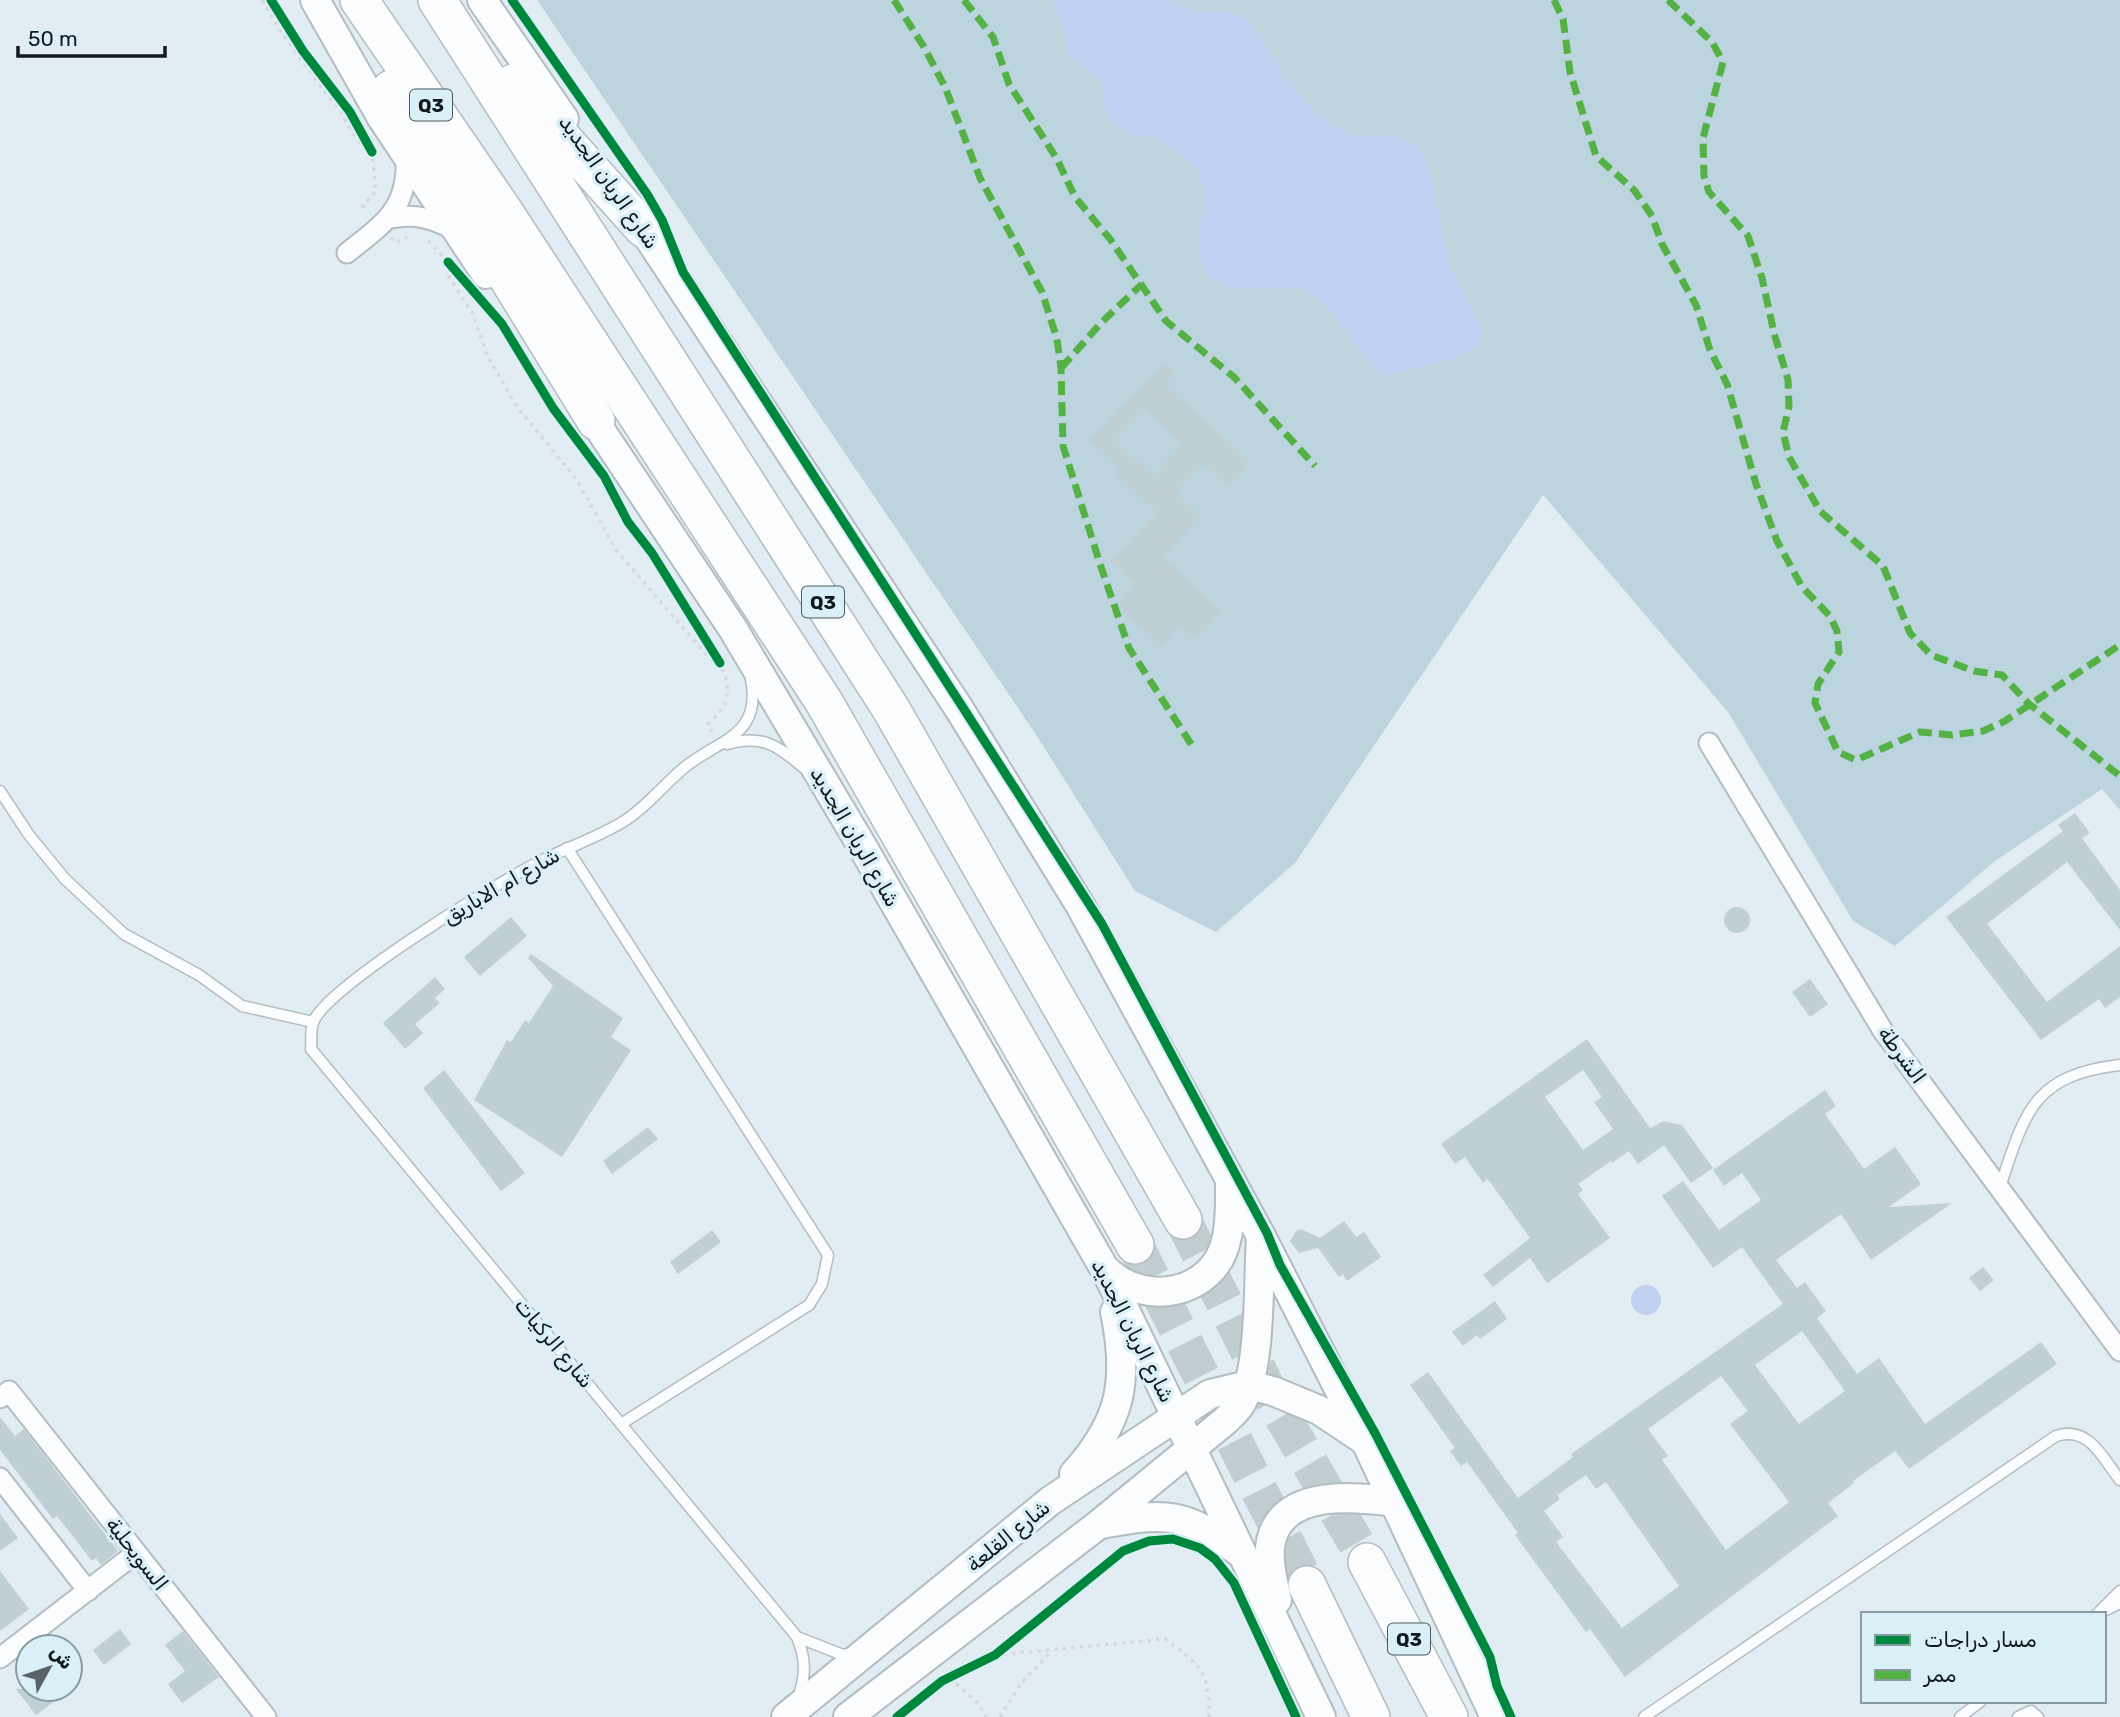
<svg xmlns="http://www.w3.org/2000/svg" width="2120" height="1717" font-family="Rubik,'Noto Naskh Arabic',sans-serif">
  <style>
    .green { fill: #bcd4de }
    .water { fill: #bfd0f1 }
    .building { fill: #bed0d4; fill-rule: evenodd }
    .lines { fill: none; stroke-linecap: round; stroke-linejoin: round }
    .highway-tunnel { stroke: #c2cdd2; stroke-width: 37; stroke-dasharray: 37 18; stroke-linecap: butt }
    .lane-casing { stroke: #b3bcc0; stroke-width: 13 }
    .street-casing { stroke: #b3bcc0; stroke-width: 23 }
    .secondary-casing { stroke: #b3bcc0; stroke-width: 32 }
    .highway-casing { stroke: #b3bcc0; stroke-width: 40 }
    .path { stroke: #d5d9da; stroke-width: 3.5; stroke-dasharray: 3.5 5; stroke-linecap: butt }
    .lane { stroke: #fafcfd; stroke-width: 10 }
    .street { stroke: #fafcfd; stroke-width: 19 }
    .secondary { stroke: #fafcfd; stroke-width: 28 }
    .highway { stroke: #fafcfd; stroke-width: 37 }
    .quiet { stroke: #54b145; stroke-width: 7; stroke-dasharray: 14 7; stroke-linecap: butt }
    .cycleway-casing { stroke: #daf0f9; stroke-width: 13 }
    .cycleway { stroke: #00873e; stroke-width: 9 }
    .labels { text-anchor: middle; stroke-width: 7; stroke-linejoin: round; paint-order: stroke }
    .shield { fill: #daf0f9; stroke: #4d5a5e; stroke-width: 2 }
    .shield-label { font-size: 19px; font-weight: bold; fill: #11191c }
    .street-label { font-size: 21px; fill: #11191c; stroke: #daf0f9 }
  </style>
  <rect width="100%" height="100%" fill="#e1edf2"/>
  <path class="green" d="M537,0H2120V810L2102,789L1995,861L1895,946L1853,921L1728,712L1543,495L1295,863L1216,932L1135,891L1035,733Z"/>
  <path class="water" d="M1052,0H1164L1202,13L1228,11L1248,20L1286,78L1315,112L1342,130L1365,137L1396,135L1419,146L1432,178L1449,266L1483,331L1479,346L1457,357L1384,377C1359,357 1333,305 1309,293C1272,275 1209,310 1200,254C1197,236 1203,214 1203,195C1203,187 1200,177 1198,169L1160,139L1125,133L1107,118L1101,82L1067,53L1064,28Z
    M1631 1300a15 15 0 1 1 30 0a15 15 0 1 1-30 0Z"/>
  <path class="building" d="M1164,364L1175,374L1165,384L1250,463L1228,487L1203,464L1176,492L1201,516L1163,557L1221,612L1195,640L1180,625L1161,646L1116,604L1135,584L1111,561L1157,513L1114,473L1119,468L1089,440ZM1145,409L1182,444L1153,475L1116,441Z
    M2075,813L2090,833L2082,838L2120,890V930L2067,862L1987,924L2047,1002L2120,946V997L2105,1008L2099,999L2041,1040L1946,917L2063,831L2058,825Z
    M1724 920a13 13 0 1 1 26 0a13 13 0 1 1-26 0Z
    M511,917L527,936L480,976L464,957Z
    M531,954L623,1018L611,1037L631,1050L562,1157L474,1100L507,1040L511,1042L525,1020L529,1023L553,986L528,958Z
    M435,977L445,989L435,998L440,1003L415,1024L423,1033L405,1049L383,1023Z
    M1810,979L1828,1004L1810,1017L1792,992Z
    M1587,1039L1650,1128L1664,1121L1682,1125L1713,1168L1691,1183L1664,1145L1638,1164L1629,1151L1612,1163L1611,1161L1578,1184L1583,1190L1578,1194L1610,1238L1547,1283L1530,1258L1493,1287L1483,1275L1530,1238L1488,1179L1483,1183L1465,1157L1455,1164L1441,1144ZM1583,1070L1602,1097L1594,1102L1613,1129L1583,1150L1545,1097Z
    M444,1070L525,1173L501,1191L423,1088Z
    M1825,1090L1836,1106L1825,1114L1864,1169L1895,1147L1921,1184L1889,1207L1952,1203L1871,1260L1841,1214L1776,1260L1797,1288L1805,1282L1826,1311L1817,1318L1857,1374L1879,1358L1925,1424L2041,1342L2057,1364L1909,1469L1895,1451L1853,1481L1854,1483L1828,1503L1838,1516L1625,1677L1590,1629L1586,1632L1515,1535L1518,1533L1467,1462L1461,1466L1450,1451L1455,1448L1410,1385L1428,1372L1518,1498L1573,1457L1571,1454L1783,1304L1742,1247L1713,1268L1662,1196L1683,1181L1719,1230L1761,1200L1742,1173L1724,1186L1713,1170ZM1802,1331L1845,1391L1799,1424L1755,1365ZM1721,1376L1748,1411L1730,1424L1789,1502L1726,1550L1662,1460L1668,1456L1648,1429ZM1586,1475L1596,1489L1606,1482L1679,1586L1622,1628L1556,1542L1563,1537L1544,1511L1560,1499L1557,1495Z
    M648,1127L658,1139L612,1174L603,1161Z
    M1344,1221L1356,1237L1364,1232L1381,1257L1347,1281L1343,1274L1339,1277L1318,1248L1299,1253L1290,1241L1296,1231L1301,1229L1320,1238Z
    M712,1230L721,1242L678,1274L670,1262Z
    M1983,1267L1994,1280L1980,1291L1969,1278Z
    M1495,1301L1507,1319L1480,1339L1477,1335L1463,1346L1452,1332Z
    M0,1417L15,1436L24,1429L118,1551L101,1565L96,1558L92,1561L57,1516L53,1519L0,1450Z
    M0,1514L18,1538L0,1551Z
    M0,1571L29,1609L0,1631Z
    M120,1629L131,1644L104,1665L93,1650Z
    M183,1631L219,1677L182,1703L168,1684L185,1671L165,1645Z
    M16,1689H71L36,1715Z"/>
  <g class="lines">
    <path class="highway-tunnel" d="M1183,1220L1273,1400L1367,1562
      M1135,1245L1307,1585"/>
    <defs>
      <path id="lane" d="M751,679C762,736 720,739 685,767C664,784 645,809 621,823C594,839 563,849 535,864C497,883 323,989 313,1023C310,1031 312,1041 311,1049L797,1637C806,1659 806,1675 798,1698
        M727,744C762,734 777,745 804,768
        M0,791L29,835L65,879L124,934L199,975L242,1006L313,1022
        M567,848L828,1255L822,1284L809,1305L621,1424
        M2000,1187C2025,1112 2033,1075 2120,1065
        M2102,1612L2120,1603
        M2097,1614L2120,1591
        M797,1637L843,1655L852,1654
        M1644,1717L2056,1436C2089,1425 2103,1459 2120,1480
        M1960,1717L1981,1701
        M2018,1717L2031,1711L2038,1717"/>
      <path id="street" d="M391,218C417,213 432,219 456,230
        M347,253C384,223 409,209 406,156
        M1709,743L1883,1031L2120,1351
        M0,1398L9,1391L266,1717
        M0,1478L88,1591
        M0,1658L136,1553"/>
      <path id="secondary" d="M315,0L382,118L486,274
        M482,0L564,119
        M631,211L958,707L1080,905L1261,1236L1366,1442L1495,1717
        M583,404L733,629L862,846L1108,1275L1321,1717
        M1106,1270C1143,1307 1213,1296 1226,1241C1231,1222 1230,1201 1230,1182
        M1074,1474C1122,1421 1129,1380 1115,1312
        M1101,1524C1169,1511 1185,1513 1242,1554
        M1277,1600C1273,1581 1267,1560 1271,1541C1283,1488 1356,1497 1395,1502
        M786,1717L1050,1501L1210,1394L1248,1385L1273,1391L1319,1410L1364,1440
        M848,1717L1098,1525L1225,1421C1230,1416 1236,1411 1240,1405C1262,1371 1258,1278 1261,1236"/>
      <path id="highway" d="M359,0L503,210L824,702L1135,1245
        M437,0L891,709L1183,1220
        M513,83L643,228
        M391,89L596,421
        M1367,1562L1449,1717
        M1307,1585L1371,1717"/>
    </defs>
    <use href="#lane" class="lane-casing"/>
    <use href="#street" class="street-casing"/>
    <use href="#secondary" class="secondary-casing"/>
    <use href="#highway" class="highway-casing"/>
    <path class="path" d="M262,0C284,39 312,74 339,110C349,124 356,145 372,152L376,191L363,206L368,211
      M267,10L274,6
      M391,238L396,243L407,237
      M428,241L448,262L449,277L473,314L487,355L517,407L577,480L616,550L710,659L720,663C732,689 730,705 708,724L712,732
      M995,1655L1165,1639C1199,1664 1211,1672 1209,1717
      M950,1678L978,1703L986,1717
      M1000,1717L1022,1682L1052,1651"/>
    <use href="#lane" class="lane"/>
    <use href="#street" class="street"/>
    <use href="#secondary" class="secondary"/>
    <use href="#highway" class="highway"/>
    <path class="quiet" d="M894,0L924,47L945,87L980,178L1042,292L1057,339L1061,368L1063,446L1101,567L1129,648L1193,747
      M964,0L993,37L1009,84L1057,159L1075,197L1110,239L1166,321L1235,378L1315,466
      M1554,0L1563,19L1570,72L1596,156L1634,190L1652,216L1662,244L1696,305L1710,350L1727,384L1756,484L1777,541L1802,587L1830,616L1837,631L1839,652L1818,684L1815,703L1838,752L1856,760L1920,732L1952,735L1983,731L2005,721L2120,645
      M1668,0L1712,42L1723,62L1703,138L1704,176L1709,192L1748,236L1762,278L1774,333L1788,380L1789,407L1783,432L1789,457L1820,511L1883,566L1910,633L1931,655L1974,671L2002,675L2028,703L2120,776
      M1061,368L1102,322L1142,284"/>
    <defs>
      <path id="cycleway" d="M271,0L303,51L350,112L372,152
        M512,0L647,194L662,220L683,272L1102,924L1267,1233L1280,1265L1375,1433L1490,1657L1497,1686L1511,1717
        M448,262L502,324L553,408L604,476L628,522L652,553L720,663
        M897,1717L942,1681L995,1655L1123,1551L1149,1541L1173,1539L1200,1548L1215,1559L1234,1583L1296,1717"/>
    </defs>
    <use href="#cycleway" class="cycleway-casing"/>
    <use href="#cycleway" class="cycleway"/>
  </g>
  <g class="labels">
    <g class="shield">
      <rect x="410" y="89.5" width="42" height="31" rx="5"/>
      <rect x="802" y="586.5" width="42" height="31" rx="5"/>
      <rect x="1388" y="1623.5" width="42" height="31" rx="5"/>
    </g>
    <g class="shield-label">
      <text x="431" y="112">Q3</text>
      <text x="823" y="609">Q3</text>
      <text x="1409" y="1646">Q3</text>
    </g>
    <g class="street-label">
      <text transform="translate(609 182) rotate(55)" y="7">شارع الريان الجديد</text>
      <text transform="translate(855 837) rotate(60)" y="7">شارع الريان الجديد</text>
      <text transform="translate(501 886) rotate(-30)" y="7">شارع ام الاباريق</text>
      <text transform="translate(1902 1055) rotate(54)" y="7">الشرطة</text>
      <text transform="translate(1133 1331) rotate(63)" y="7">شارع الريان الجديد</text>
      <text transform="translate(554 1343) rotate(50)" y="7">شارع الركيات</text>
      <text transform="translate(1008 1536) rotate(-39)" y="7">شارع القلعة</text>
      <text transform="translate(137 1554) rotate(52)" y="7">السويحلية</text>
    </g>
  </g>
  <rect x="1861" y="1612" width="245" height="91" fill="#daf0f9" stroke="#8a9aa1" stroke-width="2"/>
  <rect x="1875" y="1635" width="35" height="10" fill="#00873e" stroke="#8a9aa1" stroke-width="2"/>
  <text x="1924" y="1647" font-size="21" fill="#11191c">مسار دراجات</text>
  <rect x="1875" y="1670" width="35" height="10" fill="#54b145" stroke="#8a9aa1" stroke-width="2"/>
  <text x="1924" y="1682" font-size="21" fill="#11191c">ممر</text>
  <g transform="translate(49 1668) rotate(50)"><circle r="33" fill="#daf0f9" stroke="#8a9aa1" stroke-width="2"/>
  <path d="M0-5L12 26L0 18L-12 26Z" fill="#5a6367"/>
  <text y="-10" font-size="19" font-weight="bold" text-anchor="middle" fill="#11191c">ش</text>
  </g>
  <path d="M18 46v10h147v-10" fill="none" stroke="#11191c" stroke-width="3.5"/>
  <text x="28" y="46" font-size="21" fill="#11191c" stroke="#daf0f9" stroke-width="5" paint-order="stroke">50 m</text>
</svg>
